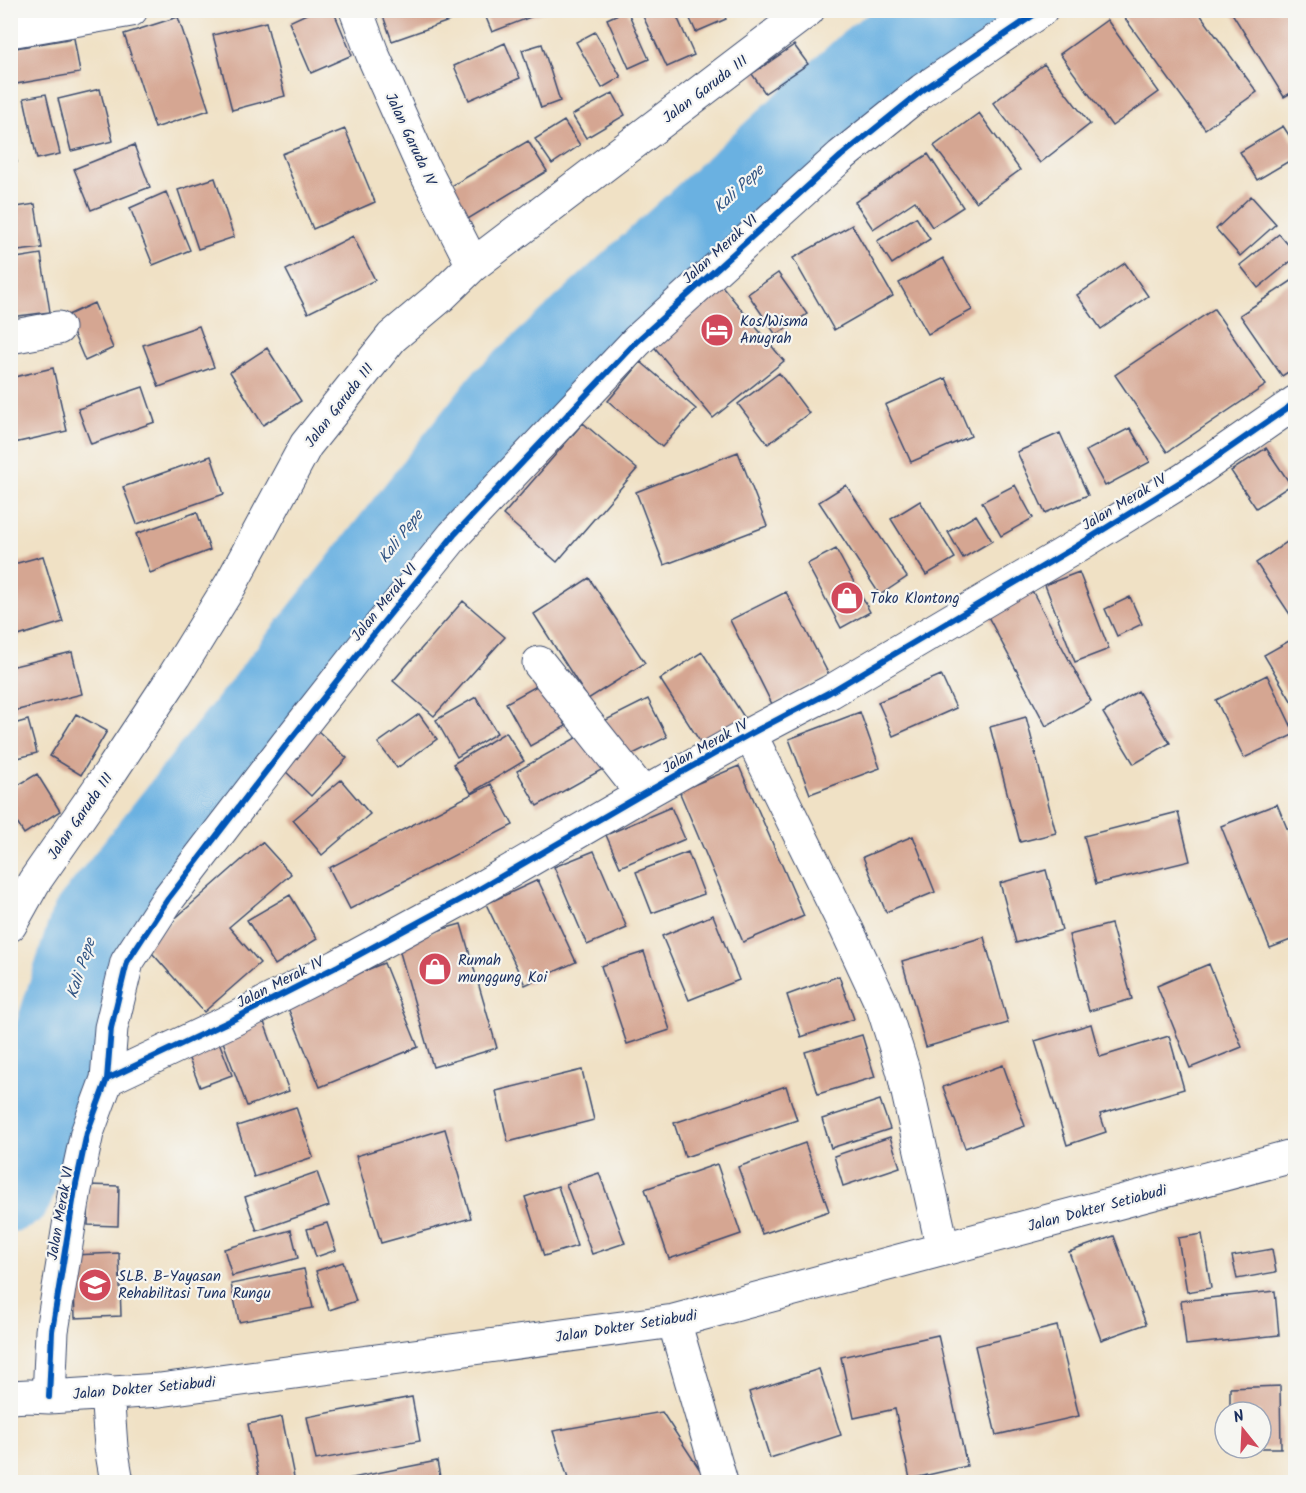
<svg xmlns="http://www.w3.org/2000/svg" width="1306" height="1493" font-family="Kalam,sans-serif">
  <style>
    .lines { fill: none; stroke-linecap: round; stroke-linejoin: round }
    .river { stroke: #6ab1e1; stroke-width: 88 }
    .building { fill: #d5a692 }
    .minor-casing { stroke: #3b4a6d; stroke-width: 35 }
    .minor { stroke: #fff; stroke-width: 33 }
    .cycleway-casing { stroke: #f6f6f2; stroke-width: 10 }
    .cycleway { stroke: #0057b8; stroke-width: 6 }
    .labels { text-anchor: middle; stroke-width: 4.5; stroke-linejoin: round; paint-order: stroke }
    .street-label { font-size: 15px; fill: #1b2f5e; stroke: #f6f6f2 }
    .poi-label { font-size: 15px; fill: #1b2f5e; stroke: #f6f6f2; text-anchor: start }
    .water-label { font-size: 16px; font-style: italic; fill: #335685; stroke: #f6f6f2 }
  </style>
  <rect width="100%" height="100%" fill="#f6f6f2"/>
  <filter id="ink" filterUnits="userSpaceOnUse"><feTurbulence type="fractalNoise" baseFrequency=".0167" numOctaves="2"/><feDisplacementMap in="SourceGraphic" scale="12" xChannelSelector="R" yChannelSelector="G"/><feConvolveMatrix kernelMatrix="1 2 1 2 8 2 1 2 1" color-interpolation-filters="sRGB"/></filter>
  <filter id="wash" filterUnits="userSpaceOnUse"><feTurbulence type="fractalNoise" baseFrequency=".008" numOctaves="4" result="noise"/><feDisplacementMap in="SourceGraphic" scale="24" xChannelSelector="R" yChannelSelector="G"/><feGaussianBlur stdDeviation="1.35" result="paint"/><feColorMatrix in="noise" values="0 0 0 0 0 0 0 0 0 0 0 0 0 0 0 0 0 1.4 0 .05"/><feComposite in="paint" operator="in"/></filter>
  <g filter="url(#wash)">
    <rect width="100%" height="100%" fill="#f0e1c5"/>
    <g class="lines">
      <path class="river" d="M10,1188L93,926L504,404L878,60L959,10"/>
    </g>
    <g id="blocks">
      <path class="building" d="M315,10H333L352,55L311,73L289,22Z
        M381,10H445L449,21L392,41Z
        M483,10H546V11L492,32Z
        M627,10L649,59L629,68L607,19Z
        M640,10H674L694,55L667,67Z
        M686,10H722L726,19L696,32Z
        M1134,10H1197L1257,92L1205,129L1124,17Z
        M1230,10H1292L1296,16V90L1284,97Z
        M178,17L209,110L155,128L124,34Z
        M1107,20L1159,92L1112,126L1060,54Z
        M266,22L285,96L232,110L213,35Z
        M595,32L621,77L602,88L576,42Z
        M74,38L80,73L10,85V49Z
        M505,43L520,78L469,100L454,66Z
        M542,44L560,101L541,108L522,50Z
        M794,45L808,64L765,93L752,74Z
        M1044,64L1090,124L1040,163L993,103Z
        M100,89L113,141L71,151L58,99Z
        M613,93L625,115L586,138L572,115Z
        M46,94L60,154L37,159L24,98Z
        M979,113L1020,170L976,202L934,146Z
        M564,121L580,145L552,164L535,139Z
        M1283,126L1296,146V157L1257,180L1240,152Z
        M345,129L375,202L313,229L282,154Z
        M528,141L547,171L463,222L443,191Z
        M10,145L17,162L10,165Z
        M134,145L150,187L91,210L74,169Z
        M928,154L963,207L932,227L915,201L873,229L855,202Z
        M215,178L234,237L198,249L178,190Z
        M166,192L190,250L153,265L130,208Z
        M1251,196L1276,224L1240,256L1216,229Z
        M35,204L42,248L10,252V208Z
        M916,217L930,239L892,264L877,241Z
        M852,225L893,296L834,330L793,258Z
        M1279,234L1296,254V257L1258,288L1240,265Z
        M353,236L375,280L308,313L286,270Z
        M41,254L50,312L10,317V259Z
        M943,258L972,310L928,334L899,283Z
        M1125,263L1148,296L1101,329L1077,295Z
        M778,273L807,314L776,335L748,294Z
        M1296,278V367L1282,376L1240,315Z
        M722,286L784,361L713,418L651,343Z
        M94,303L113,348L85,361L66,316Z
        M1214,309L1266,385L1167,452L1115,375Z
        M199,326L214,367L159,387L143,345Z
        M267,348L301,401L263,425L230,372Z
        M641,362L696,409L662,447L608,401Z
        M53,368L67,431L14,443L10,429V378Z
        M779,373L809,413L768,444L738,404Z
        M946,378L971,436L911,462L885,405Z
        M143,387L155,422L91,444L78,409Z
        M583,423L637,469L557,562L503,515Z
        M1130,428L1150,462L1105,486L1086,451Z
        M1060,433L1088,495L1045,513L1017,452Z
        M1266,448L1291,485L1256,508L1231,471Z
        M738,452L767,526L664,565L636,492Z
        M211,456L224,494L137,524L123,487Z
        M846,485L907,577L880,595L819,502Z
        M1015,485L1033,518L1001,536L982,502Z
        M920,501L955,558L926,575L891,519Z
        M197,512L210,550L150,573L136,534Z
        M976,515L992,541L963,558L948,532Z
        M1296,536V617L1293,619L1256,563Z
        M836,549L870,612L841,628L807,564Z
        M43,556L63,622L15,637L10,623V565Z
        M1079,572L1109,649L1075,662L1045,585Z
        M589,578L645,663L588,699L534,614Z
        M1029,585L1091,701L1046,726L984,609Z
        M786,592L829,675L772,704L730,620Z
        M1130,597L1142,624L1117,636L1105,609Z
        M463,601L505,637L434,716L393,681Z
        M1296,637V703L1293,704L1264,655Z
        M72,652L82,694L10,712V667Z
        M702,652L746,720L704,748L660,679Z
        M941,675L956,708L893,736L878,702Z
        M1267,675L1295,734L1244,758L1216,700Z
        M542,683L566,726L530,746L506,703Z
        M1138,691L1170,743L1134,764L1103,713Z
        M476,697L497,733L457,757L436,720Z
        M648,699L667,737L623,759L604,721Z
        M860,712L880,768L810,794L789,739Z
        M76,714L107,731L81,775L50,756Z
        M419,714L437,739L397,768L378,743Z
        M1026,717L1056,833L1020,842L990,727Z
        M28,720L37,753L10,760V725Z
        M317,730L347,758L311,796L282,768Z
        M590,730L610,765L537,806L517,771Z
        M506,732L524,761L471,793L453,764Z
        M739,766L804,916L743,942L679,791Z
        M37,774L60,811L24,834L10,812V790Z
        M341,780L370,814L322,855L293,820Z
        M491,784L513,825L350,909L329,868Z
        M1277,804L1296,850V938L1270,948L1221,826Z
        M671,807L685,839L620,867L606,835Z
        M1178,812L1190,861L1096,884L1084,836Z
        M913,836L935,892L886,912L863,857Z
        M262,842L291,874L229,927L260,963L204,1012L145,945Z
        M594,851L627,928L587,945L554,867Z
        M688,852L704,894L652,913L636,872Z
        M1046,870L1062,930L1016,943L1000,883Z
        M538,880L576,962L525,985L486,904Z
        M290,895L317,939L275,965L247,920Z
        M713,915L739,980L689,1000L662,936Z
        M461,924L497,1048L433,1067L397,942Z
        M1111,924L1132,999L1089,1011L1069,935Z
        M984,937L1008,1023L926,1047L902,961Z
        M644,952L670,1030L627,1044L601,966Z
        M384,963L418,1047L320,1087L286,1003Z
        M1209,964L1242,1047L1190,1068L1157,986Z
        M839,976L854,1019L801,1037L787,995Z
        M264,1022L289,1091L247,1106L222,1039Z
        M1091,1024L1100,1057L1169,1036L1184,1089L1100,1114L1106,1132L1067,1145L1035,1041Z
        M862,1035L875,1077L818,1094L805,1052Z
        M219,1042L232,1075L200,1087L187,1054Z
        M1003,1065L1025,1126L965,1148L943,1087Z
        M582,1070L594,1120L508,1142L496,1091Z
        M786,1086L797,1120L685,1157L674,1123Z
        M880,1100L890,1129L831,1148L822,1119Z
        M296,1107L313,1157L254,1177L237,1126Z
        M445,1129L471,1218L381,1243L356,1156Z
        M890,1137L900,1167L843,1186L834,1156Z
        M805,1143L829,1211L762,1234L738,1167Z
        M717,1164L741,1234L669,1259L645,1189Z
        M317,1172L329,1206L257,1231L245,1197Z
        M599,1173L625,1243L592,1254L566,1184Z
        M89,1185L119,1186L118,1226L88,1225Z
        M558,1186L577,1246L544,1256L525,1197Z
        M327,1223L336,1250L316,1257L307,1229Z
        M291,1230L298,1258L232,1276L224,1249Z
        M1202,1234L1211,1288L1187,1292L1178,1238Z
        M1114,1236L1146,1324L1101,1340L1069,1252Z
        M1272,1249L1276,1272L1237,1279L1232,1256Z
        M119,1253L121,1316L75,1318L73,1255Z
        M343,1262L356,1301L329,1310L316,1271Z
        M304,1269L313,1308L239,1322L231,1284Z
        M1275,1291L1279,1335L1186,1345L1181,1301Z
        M1057,1326L1079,1416L996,1435L975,1346Z
        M938,1335L967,1466L910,1479L895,1409L854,1418L841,1357Z
        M819,1369L841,1435L770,1458L749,1392Z
        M1280,1386L1281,1448H1261V1412H1230V1388Z
        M412,1397L420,1441L316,1460L307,1417Z
        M662,1412L704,1476L682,1482H569L553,1431Z
        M282,1417L295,1482H260L248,1424Z
        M437,1461L441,1482H337V1481Z"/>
    </g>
  </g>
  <g filter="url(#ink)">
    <use href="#blocks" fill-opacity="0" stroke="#3b4a6d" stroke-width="1.5"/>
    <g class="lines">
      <defs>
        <path id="minor" d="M356,10L372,53L423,167L473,265
          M10,31L131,10
          M10,337L58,328
          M539,663L643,794
          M750,734L847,930L883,1007L903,1070L943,1249
          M10,925L34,882L112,770L175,675L231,584L306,445L392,337L442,295L473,265L808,10
          M107,1079L234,1019L338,966L469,895L643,794L750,734L830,692L1072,549L1185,479L1296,402
          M674,1321L721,1482
          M107,1392L111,1447L117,1482
          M10,1397L29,1396L49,1397L160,1390L674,1321L1296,1155
          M49,1397L52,1331L75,1189L87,1133L107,1079L111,1028L127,962L168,899L287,744L365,645L454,535L637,341L841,156L923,90L1041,10"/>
      </defs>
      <use href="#minor" class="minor-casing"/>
      <use href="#minor" class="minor"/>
      <defs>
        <path id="cycleway" d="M107,1079L234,1019L338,966L469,895L643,794L750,734L830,692L1072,549L1185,479L1296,402
          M49,1397L52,1331L75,1189L87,1133L107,1079L111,1028L127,962L168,899L287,744L365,645L454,535L637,341L841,156L923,90L1041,10"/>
      </defs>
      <use href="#cycleway" class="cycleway-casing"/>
      <use href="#cycleway" class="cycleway"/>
    </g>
  </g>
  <defs>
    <symbol id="hotel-disc" viewBox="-11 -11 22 22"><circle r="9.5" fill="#d1495b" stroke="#f6f6f2"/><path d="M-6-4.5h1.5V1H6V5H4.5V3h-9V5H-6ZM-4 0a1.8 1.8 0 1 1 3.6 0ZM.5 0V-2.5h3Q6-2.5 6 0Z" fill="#fff"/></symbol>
    <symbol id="shop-disc" viewBox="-11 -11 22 22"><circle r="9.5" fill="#d1495b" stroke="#f6f6f2"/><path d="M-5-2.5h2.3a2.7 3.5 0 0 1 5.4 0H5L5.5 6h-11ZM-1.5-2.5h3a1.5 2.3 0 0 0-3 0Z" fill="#fff"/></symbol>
    <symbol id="school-disc" viewBox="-11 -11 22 22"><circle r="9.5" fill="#d1495b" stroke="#f6f6f2"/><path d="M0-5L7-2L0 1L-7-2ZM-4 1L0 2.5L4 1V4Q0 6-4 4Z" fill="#fff"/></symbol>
  </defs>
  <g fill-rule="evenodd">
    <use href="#hotel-disc" x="698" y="311" width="38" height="38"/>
    <use href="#shop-disc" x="828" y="579" width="38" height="38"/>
    <use href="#shop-disc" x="416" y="950" width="38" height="38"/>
    <use href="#school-disc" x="76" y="1266" width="38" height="38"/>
  </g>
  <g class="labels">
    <g class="street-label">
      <text transform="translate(705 89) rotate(-37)" y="5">Jalan Garuda III</text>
      <text transform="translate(411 139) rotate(65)" y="5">Jalan Garuda IV</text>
      <text transform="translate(720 249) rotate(-42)" y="5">Jalan Merak VI</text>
      <text transform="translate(339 405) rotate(-52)" y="5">Jalan Garuda III</text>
      <text transform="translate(1124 502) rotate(-31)" y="5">Jalan Merak IV</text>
      <text transform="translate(384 602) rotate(-51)" y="5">Jalan Merak VI</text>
      <text transform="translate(705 746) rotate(-29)" y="5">Jalan Merak IV</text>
      <text transform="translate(80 816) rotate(-55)" y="5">Jalan Garuda III</text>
      <text transform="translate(280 982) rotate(-27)" y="5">Jalan Merak IV</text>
      <text transform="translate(1097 1208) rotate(-15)" y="5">Jalan Dokter Setiabudi</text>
      <text transform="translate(60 1213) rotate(-80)" y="5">Jalan Merak VI</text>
      <text transform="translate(626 1326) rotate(-9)" y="5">Jalan Dokter Setiabudi</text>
      <text transform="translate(144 1388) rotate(-5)" y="5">Jalan Dokter Setiabudi</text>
    </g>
    <g class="poi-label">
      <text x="740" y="326">Kos/Wisma<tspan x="740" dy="17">Anugrah</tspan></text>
      <text x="870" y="603">Toko Klontong</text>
      <text x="458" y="965">Rumah<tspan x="458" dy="17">munggung Koi</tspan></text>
      <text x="118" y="1281">SLB. B-Yayasan<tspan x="118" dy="17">Rehabilitasi Tuna Rungu</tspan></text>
    </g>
    <g class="water-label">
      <text transform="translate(738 188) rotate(-43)" y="6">Kali Pepe</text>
      <text transform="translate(400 536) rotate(-52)" y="6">Kali Pepe</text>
      <text transform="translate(80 968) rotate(-72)" y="6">Kali Pepe</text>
    </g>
  </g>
  <rect width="1306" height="1493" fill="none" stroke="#f6f6f2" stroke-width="36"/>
  <g transform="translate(1243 1430) rotate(342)"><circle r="28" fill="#f6f6f2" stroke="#9ea6b7" stroke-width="1.5"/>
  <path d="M0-4.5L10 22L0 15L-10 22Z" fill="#d1495b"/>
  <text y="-9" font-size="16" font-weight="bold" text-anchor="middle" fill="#1b2f5e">N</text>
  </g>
</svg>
